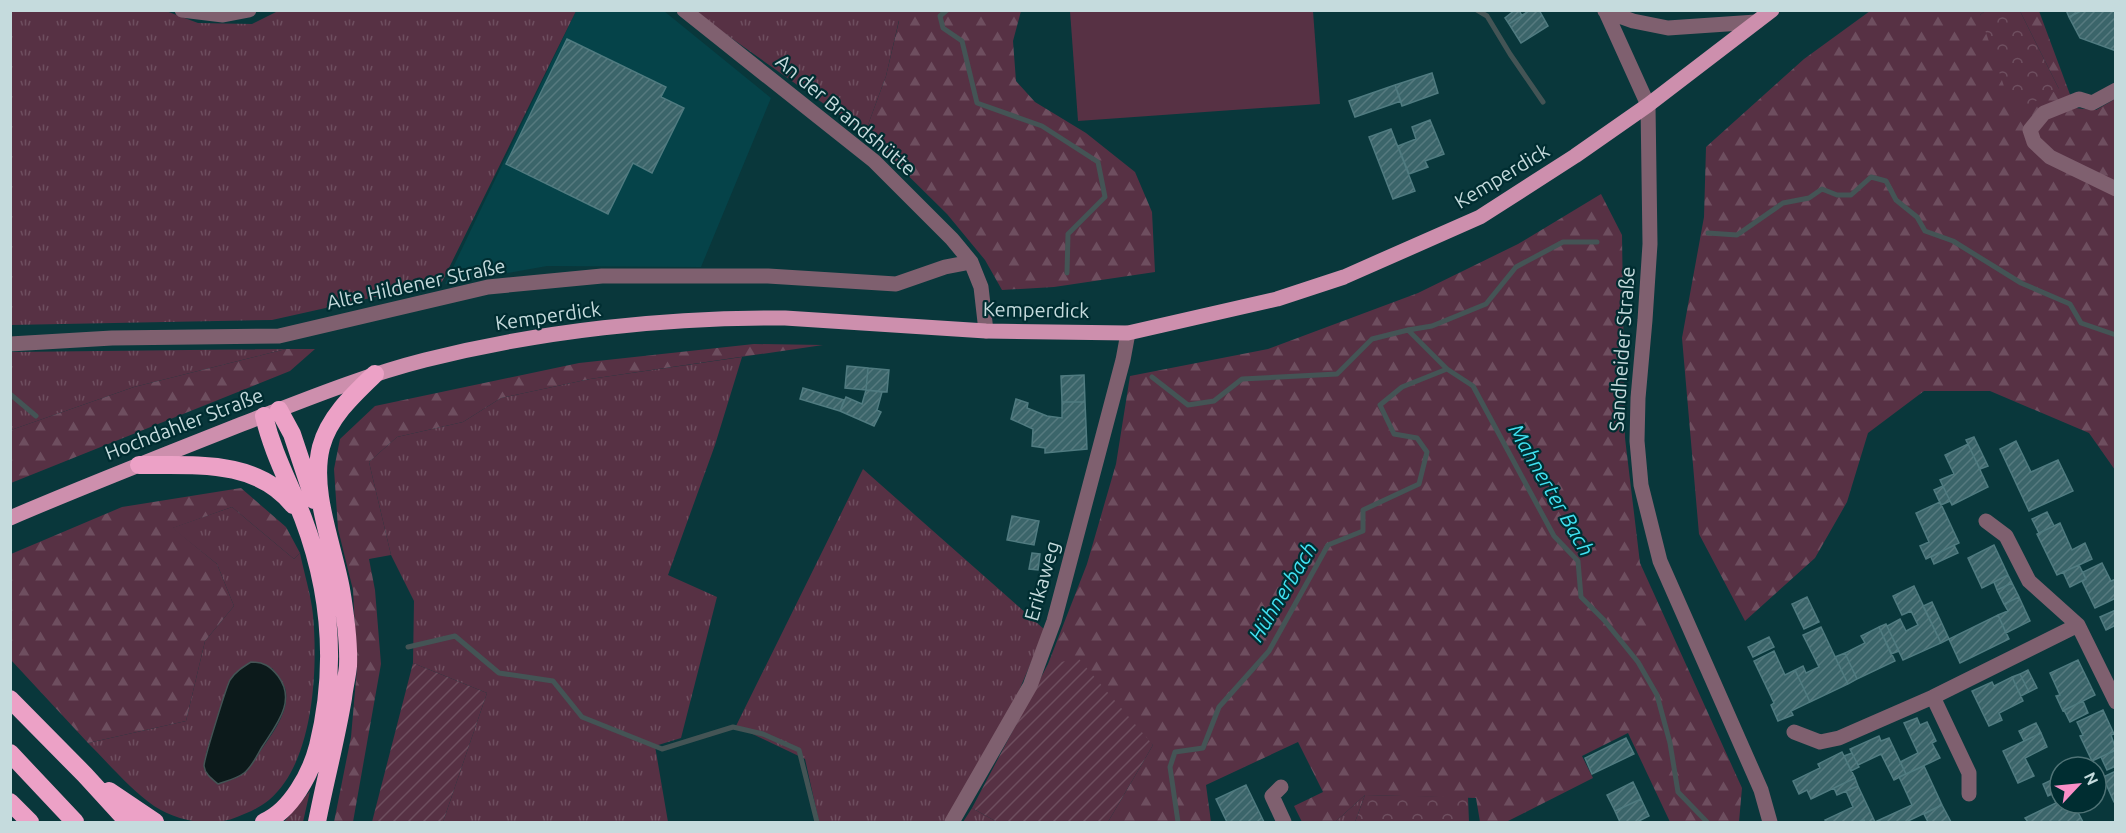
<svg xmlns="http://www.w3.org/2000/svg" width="2126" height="833" font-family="Ubuntu,sans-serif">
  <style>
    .built { fill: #054349 }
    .grass { fill: url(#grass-tufts); fill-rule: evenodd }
    .forest { fill: url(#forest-firs) }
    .park { fill: url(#park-crowns) }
    .garden { fill: url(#garden-furrows) }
    .pitch { fill: #573144 }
    .water { fill: #0c1a1b; stroke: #445455; stroke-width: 1.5 }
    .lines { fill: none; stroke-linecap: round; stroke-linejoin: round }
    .stream { stroke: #445455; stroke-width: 5 }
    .building { fill: url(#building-hatch); stroke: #507b80; stroke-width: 1.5 }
    .minor { stroke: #7f606f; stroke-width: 15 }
    .major { stroke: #cd8fad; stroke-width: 15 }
    .highway { stroke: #eca1c6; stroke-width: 18 }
    .labels { text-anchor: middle; stroke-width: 4.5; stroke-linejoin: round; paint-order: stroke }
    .street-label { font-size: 20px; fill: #c5dbdd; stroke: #002d31 }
    .water-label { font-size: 21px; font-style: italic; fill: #40e2f2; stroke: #002d31 }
  </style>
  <defs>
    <pattern id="grass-tufts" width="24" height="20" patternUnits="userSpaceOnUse" patternTransform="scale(1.5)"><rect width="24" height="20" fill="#573144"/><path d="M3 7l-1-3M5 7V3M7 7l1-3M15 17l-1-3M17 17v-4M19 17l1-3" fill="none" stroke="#6e4e5f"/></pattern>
    <pattern id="forest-firs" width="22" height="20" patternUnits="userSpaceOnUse" patternTransform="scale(1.5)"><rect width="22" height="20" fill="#573144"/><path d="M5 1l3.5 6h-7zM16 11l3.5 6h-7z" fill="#6e4e5f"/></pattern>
    <pattern id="park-crowns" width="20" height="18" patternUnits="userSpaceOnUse" patternTransform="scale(1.5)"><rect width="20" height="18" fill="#573144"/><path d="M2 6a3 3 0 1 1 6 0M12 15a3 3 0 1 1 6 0" fill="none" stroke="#6e4e5f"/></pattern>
    <pattern id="garden-furrows" width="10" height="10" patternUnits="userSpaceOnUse" patternTransform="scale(1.5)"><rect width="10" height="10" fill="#573144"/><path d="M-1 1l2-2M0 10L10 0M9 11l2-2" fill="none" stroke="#6e4e5f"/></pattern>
    <pattern id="building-hatch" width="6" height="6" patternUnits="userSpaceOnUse" patternTransform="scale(1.5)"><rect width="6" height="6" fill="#3b656a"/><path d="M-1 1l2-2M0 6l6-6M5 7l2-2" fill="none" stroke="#567a7f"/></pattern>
  </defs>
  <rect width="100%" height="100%" fill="#09373b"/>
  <path class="built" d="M576,11H664L771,98L701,267L547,266L445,284Z"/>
  <path class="grass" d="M280,10L576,11L442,282L272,320L11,325L10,11H166L198,23L252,24Z
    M883,10L899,20L886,76L865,133L693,11Z
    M286,349L134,387L11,430V352Z
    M742,357L715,445L668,575L717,597L681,738L655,746L668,822H443L487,693L413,663L414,601L391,555L369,462L397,437L463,422L501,398L590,379Z
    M863,469L1045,630L1015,700L946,822H819L805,759L736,726Z
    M232,507L294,559L300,553C304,573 311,595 313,615C318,670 314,762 269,800C259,808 248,813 237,817C211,828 177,821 154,806C130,789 109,764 88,743L186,721L205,641L234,606L217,564L172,528ZM272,668C277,675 285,684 286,692C289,717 266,740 255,760L206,753L213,734Z
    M310,791L303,822H284Z
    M1365,795L1355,822H1335Z
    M972,808L997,822H963Z"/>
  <path class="forest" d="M883,11H1021L1013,41L1016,81L1035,102L1086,133L1135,172L1152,212L1155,272L1054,287L1002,290L985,260L947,214L865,133L886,76L899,21Z
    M1870,11H1985L1980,15L2059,89L2020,11H2039L2075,108L2096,110L2115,99V470L2089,433L1990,391H1924L1868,433L1847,502L1815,558L1745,621L1699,534L1682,338L1704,217L1706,147L1804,59Z
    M1601,194L1622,235L1625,438L1640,563L1742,788L1739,822H1670L1628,733L1582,756L1593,778L1506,822H1480L1476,798L1365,795L1335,822H1302L1294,806L1323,792L1298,742L1206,785L1211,822H1108L1153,745L1048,664L1087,564L1116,464L1130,376L1268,349L1418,293L1518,244Z
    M754,344L823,345L590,379L501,398L463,422L397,437L369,462L391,555L369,559L375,590L381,664L353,822H334L351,737L357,668L353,590L338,529L334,469L340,439L375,406L579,363Z
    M286,349H315L290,371L11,483V430L134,387Z
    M241,488L286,527L300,553L294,559L232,507L173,528L217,564L234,606L205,641L186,721L88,743L11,660V554L122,507Z"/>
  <path class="park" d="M1985,11H2020L2059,89L2013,113L1980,15Z
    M1365,795L1468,797L1469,822H1355Z"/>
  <path class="garden" d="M1079,659L1153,745L1108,822H997L972,808L1048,664Z
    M413,663L487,693L443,822H372Z"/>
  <path class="pitch" d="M1070,11H1313L1320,104L1078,121Z"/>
  <path class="water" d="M251,662C264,662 270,666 278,676C297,701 276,725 262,747C257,755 252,767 244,773C236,779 226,781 218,784C212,779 205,774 204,766C204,759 226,688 230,680C235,672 243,667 251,662Z"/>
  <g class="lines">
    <path class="stream" d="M947,10L940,16L943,28L962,41L977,103L1042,126L1098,162L1105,197L1068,234L1067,273
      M1477,10L1487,16L1510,54L1543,102
      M1708,233L1737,235L1783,203L1809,198L1822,189L1837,195H1851L1871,177L1886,181L1896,200L1917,217L1925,231L1953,241L2021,283L2070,304L2081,323L2116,335
      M1447,369L1473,386L1554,536L1578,561L1581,597L1604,620L1638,662L1657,695L1670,743L1678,792L1707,822
      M1152,377L1188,405L1214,401L1242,379L1337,374L1372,339L1408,330L1432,326L1486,304L1516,267L1563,242H1597
      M10,394L36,416
      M408,647L455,636L499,673L553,681L582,717L662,749L733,727L763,734L799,750L817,822
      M1178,822L1170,767L1175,752L1203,748L1219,707L1269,651L1328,545L1363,531V510L1419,484L1427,452L1417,438L1394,434L1380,405L1402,387L1447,369L1408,330"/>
  </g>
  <path class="building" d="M1515,10H1519L1522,16L1509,24L1505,18Z
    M1530,10H1539L1548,26L1521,43L1509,24Z
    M2066,10H2083L2069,17Z
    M2083,10H2116V51L2080,38L2069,17Z
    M567,39L666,87L661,97L684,108L652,173L633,163L608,214L506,164Z
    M1432,73L1438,93L1402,106L1395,85Z
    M1395,85L1401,101L1355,117L1349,101Z
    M1430,120L1444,154L1425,161L1428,167L1409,174L1398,146L1416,139L1412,127Z
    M1391,129L1415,191L1393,199L1369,137Z
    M847,366L868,368L866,390L845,388Z
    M868,368L889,370L887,392L866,390Z
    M1084,375L1085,402H1062L1061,376Z
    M803,388L844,400L840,411L800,399Z
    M866,390L882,392L877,410L881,412L874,426L840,411L846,397L862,404Z
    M1016,399L1028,403L1027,408L1047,416L1062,418V402H1085L1087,449L1045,453V448L1032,446L1033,429L1011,419Z
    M1974,437L1988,466L1980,469L1966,440Z
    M2016,441L2031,472L2058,460L2073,491L2029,511L2000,449Z
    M1968,444L1988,487L1952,505L1940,480L1954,474L1945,455Z
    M1943,486L1950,501L1941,505L1934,490Z
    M1940,502L1959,543L1926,559L1920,546L1929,542L1916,513Z
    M2047,512L2054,526L2039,533L2032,519Z
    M1012,516L1039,521L1034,545L1007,540Z
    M2060,523L2072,550L2085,543L2092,559L2057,575L2037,534Z
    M1954,545L1958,553L1934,564L1931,557Z
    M1994,545L2008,575L1982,588L1968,558Z
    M1032,553L1040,554L1038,570L1029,569Z
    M2102,563L2111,581L2116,579V598L2095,608L2082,581L2086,579L2083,572Z
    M2079,565L2086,579L2070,587L2063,572Z
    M2008,575L2012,583L1997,590L1994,582Z
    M2012,583L2019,597L2004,604L1997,590Z
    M1914,586L1941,643L1903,660L1887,626L1900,619L1906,631L1918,625L1911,611L1902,615L1893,596Z
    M1807,597L1819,622L1804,629L1792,604Z
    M2019,597L2030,621L2006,633L1998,615L2008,611L2004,604Z
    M1932,602L1949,639L1941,643L1923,606Z
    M2116,610V625L2106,630L2100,617Z
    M1998,615L2009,639L1960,663L1949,639Z
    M1886,624L1899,651L1891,654L1879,627Z
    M1821,627L1848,684L1810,702L1795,670L1803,666L1806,673L1819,667L1803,635Z
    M1879,627L1895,661L1857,679L1845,653L1865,643L1861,636Z
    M1769,637L1774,647L1753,657L1748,647Z
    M1774,651L1785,675L1795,670L1810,702L1791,711L1793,715L1778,721L1771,705L1774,703L1754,661Z
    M1845,653L1857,679L1848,684L1835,657Z
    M2078,660L2095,695L2063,711L2056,696L2060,695L2050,673Z
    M2028,670L2037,688L2029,692L2020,674Z
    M2020,674L2029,692L2021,696L2012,677Z
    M2012,677L2023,701L1999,713L2002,720L1989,726L1972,691L1992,682L1994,686Z
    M2083,701L2088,713L2070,722L2064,710Z
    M2103,710L2114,734L2111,735L2116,750L2092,761L2080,736L2083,735L2077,722Z
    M1917,718L1920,725L1927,722L1936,741L1932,743L1940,758L1906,774L1900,762L1918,753L1904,723Z
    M2036,723L2041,733L2024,741L2019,731Z
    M2041,733L2047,747L2025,758L2034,776L2018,783L2003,751Z
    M1879,736L1881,741L1889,738L1906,774L1894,780L1881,754L1858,765L1850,749Z
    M1626,738L1634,754L1592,774L1585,758Z
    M2115,750L2116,766L2107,770L2101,757Z
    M1842,752L1855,778L1811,799L1807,790L1799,794L1793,781L1820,768L1818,764Z
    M1852,753L1859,767L1851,771L1844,756Z
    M1924,766L1942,805L1906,822H1875L1912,805L1899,777Z
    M2116,771V802H2114L2103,777Z
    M2060,776V803H2073L2083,822H2028L2025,818L2056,803L2052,794L2048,796L2043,784Z
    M1855,778L1858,786L1837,795L1834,788Z
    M1633,782L1641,799L1615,811L1607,795Z
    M1246,785L1264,822H1227L1216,799Z
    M1858,786L1875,822H1865L1864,820L1858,822H1826L1825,820L1853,807L1846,791Z
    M1641,799L1649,816L1637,822H1620L1615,811Z
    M1942,805L1951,822H1928L1924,814Z"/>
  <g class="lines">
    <path class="minor" d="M182,10L223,15L249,10
      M684,10L874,161L952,239L971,262L981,287L986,331
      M1605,10L1648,105L1650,244L1645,320L1638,398L1637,441L1641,485L1660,561L1761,790L1770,822
      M1605,11L1633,21L1668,28L1756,22
      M2116,90L2092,103L2079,99L2044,113L2030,130L2034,142L2050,157L2116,189
      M10,344L112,338L279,336L488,287L602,276H768L896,284L945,267L971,262
      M1986,521L2006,536L2029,581L2078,625L2116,702
      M1933,697L1969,773V794
      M1794,732L1820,742L1839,738L1933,697L2078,625
      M1281,787L1272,796L1284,822
      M952,822L1030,686L1054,621L1123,360L1128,333"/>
    <path class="major" d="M10,518C87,485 164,455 242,424C302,401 362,376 425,360C540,331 666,317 785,318L986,331L1128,333L1277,299L1344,277L1480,217L1575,156L1648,105L1772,10"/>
    <path class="highway" d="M279,410L292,434L314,500
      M264,416C273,454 289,482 303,518C331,592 337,669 318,746C311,773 291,811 264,822
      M139,465C192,466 256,458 293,505
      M10,699L85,775L128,822
      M10,753L75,822
      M109,791L155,822
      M10,802L30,822
      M317,822C325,781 336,740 343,698C344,688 347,677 348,666C349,642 345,613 341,589C333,545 310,491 321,447C329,417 353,395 375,374"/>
  </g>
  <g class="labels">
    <g class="street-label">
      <text transform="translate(846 115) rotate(40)" y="7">An der Brandshütte</text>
      <text transform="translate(1502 176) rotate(-31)" y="7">Kemperdick</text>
      <text transform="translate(416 284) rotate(-12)" y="7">Alte Hildener Straße</text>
      <text transform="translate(1036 310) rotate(1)" y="7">Kemperdick</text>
      <text transform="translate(548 316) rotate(-8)" y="7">Kemperdick</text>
      <text transform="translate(1622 349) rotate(-86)" y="7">Sandheider Straße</text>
      <text transform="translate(184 424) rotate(-21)" y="7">Hochdahler Straße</text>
      <text transform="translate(1042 581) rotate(-74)" y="7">Erikaweg</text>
    </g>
    <g class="water-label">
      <text transform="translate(1551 490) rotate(60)" y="7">Mahnerter Bach</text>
      <text transform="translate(1283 592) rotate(-59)" y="7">Hühnerbach</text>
    </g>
  </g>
  <rect width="2126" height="833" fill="none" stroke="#c5dbdd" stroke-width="24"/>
  <g transform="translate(2078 785) rotate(64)"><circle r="28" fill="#002d31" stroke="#4f7376" stroke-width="1.5"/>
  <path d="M0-4.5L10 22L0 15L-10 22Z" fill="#fa8fc7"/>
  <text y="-9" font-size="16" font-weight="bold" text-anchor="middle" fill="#c5dbdd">N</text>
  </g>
</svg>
